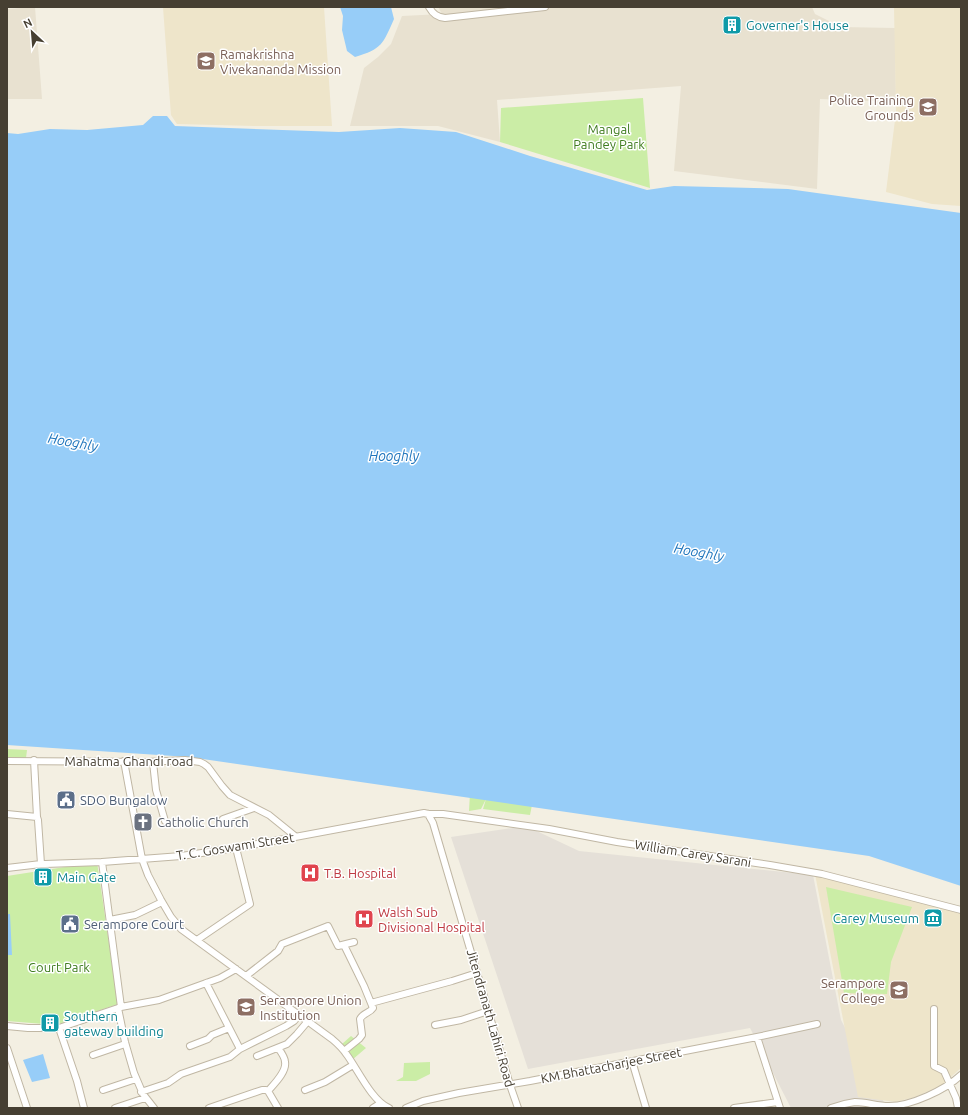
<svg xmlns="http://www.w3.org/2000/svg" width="968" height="1115" font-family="Ubuntu,sans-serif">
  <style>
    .residential { fill: #e8e1d0 }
    .industrial { fill: #e5e0d8 }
    .education { fill: #eee5ca }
    .green { fill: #cbeda6 }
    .water { fill: #97cdf8 }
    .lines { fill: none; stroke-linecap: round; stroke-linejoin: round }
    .minor-casing { stroke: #c0b7a4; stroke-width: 8 }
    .minor { stroke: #fff; stroke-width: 6 }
    .labels { text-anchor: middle; stroke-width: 3; stroke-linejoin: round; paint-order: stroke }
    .culture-label { font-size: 13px; fill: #0d838f; stroke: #fff; text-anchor: start }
    .education-label { font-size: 13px; fill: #785e54; stroke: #fff; text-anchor: start }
    .park-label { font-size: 13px; fill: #407d20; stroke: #fff }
    .street-label { font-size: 13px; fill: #463f32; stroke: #fff }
    .service-label { font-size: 13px; fill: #4e5e75; stroke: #fff; text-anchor: start }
    .worship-label { font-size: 13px; fill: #5b616d; stroke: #fff; text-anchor: start }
    .health-label { font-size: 13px; fill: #be3a42; stroke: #fff; text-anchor: start }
    .water-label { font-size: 14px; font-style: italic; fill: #2076bd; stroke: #fff }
  </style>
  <rect width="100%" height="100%" fill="#f3efe2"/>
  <path class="residential" d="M35,7L42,99H7V9Z
    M438,7H812L815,14L841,27L895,28L896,102L820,99L817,189L674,171L681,86L497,100L500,142L438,126H350L364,68L378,57L391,44L402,16L442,14Z"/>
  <path class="industrial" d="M526,826L579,851L813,875L841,1020L887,1108H791L750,1028L528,1069L451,837Z"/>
  <path class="education" d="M163,7H324L332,126H254L177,124L171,115Z
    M894,7H961V206L932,204L886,192L896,112Z
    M815,874L961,912V1068L942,1085L915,1097L896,1102L858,1097Z"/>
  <path class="green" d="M643,98L650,188L500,142L501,108Z
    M7,749L27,750L26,758H7Z
    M470,793L533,800L530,815L483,809L486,799L481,809L469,811Z
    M97,862L118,1004L56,1025L7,1021V876Z
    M826,887L912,907L891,962L887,994L844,993Z
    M351,1036L366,1048L352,1060L342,1044Z
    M430,1062V1074L416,1081H396L403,1077L404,1063Z"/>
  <path class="water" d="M340,7H391L394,19C383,44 382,49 355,57L347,51L342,30L343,16Z
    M153,116H167L175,126L339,132L400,128L456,132L530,156L647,190L674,186L788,189L961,213V886L869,856L189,757L7,745V133L18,134L50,129L87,130L143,125Z
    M7,914H10L12,955H7Z
    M43,1054L50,1078L32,1082L23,1060Z"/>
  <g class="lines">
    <defs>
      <path id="minor" d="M429,7C433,14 437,17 445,18L545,7
        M34,760L37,817
        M7,761L147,762L185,760L200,762L204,764L208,767L222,786L230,795L269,815L295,836
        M124,761L142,859L148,875L161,900L171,917L181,929L332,1039C338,1044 343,1049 347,1055C358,1070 372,1101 389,1108
        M153,762L156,790L165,821
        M7,814L37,817L38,820L41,864
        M428,814L433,823L510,1085L518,1108
        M223,819L254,808
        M7,868L41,864H45L102,862L181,856L236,848L424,813L428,814H443L549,829L617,842L770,865L822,874L961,910
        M110,920L135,915L162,902
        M197,940L250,904L236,848
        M344,945L364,986L373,1008C370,1013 363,1013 360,1019L362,1035L359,1039L344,1051
        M246,976L278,951L282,944L328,926L338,946L354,942
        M206,983L240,1049
        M371,1003L452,981L477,973
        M121,1007L159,1000L220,978L236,969
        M118,1008L125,1042L134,1073L143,1094L154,1108
        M934,1009V1066L944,1071L956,1098L958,1108
        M435,1025L461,1020L488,1011
        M7,1026L28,1028H59L121,1007L102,862
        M59,1028L77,1081L84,1108
        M757,1037L780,1108
        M190,1046L208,1039L212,1035L229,1028
        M7,1048L27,1108
        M93,1055L125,1044
        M257,1056L287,1044L297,1034L308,1021
        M632,1061L646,1108
        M103,1090L136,1079
        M305,1090L325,1082L353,1065
        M268,1091C273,1085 287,1072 285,1062C285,1057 281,1052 278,1048
        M141,1092L168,1083L181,1074L230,1057L240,1049L286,1026L294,1021L299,1015
        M115,1108L145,1098
        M209,1108L262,1090H266L268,1091L278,1108
        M373,1108L381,1103
        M406,1108L423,1101L459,1093L530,1081L757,1037L817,1024
        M734,1108L778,1102
        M831,1108C839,1105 847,1103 855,1102C866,1102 877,1106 889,1106C911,1106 945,1090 961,1075"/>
    </defs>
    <use href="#minor" class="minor-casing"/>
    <use href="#minor" class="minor"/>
  </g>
  <defs>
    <symbol id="building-square" viewBox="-11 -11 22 22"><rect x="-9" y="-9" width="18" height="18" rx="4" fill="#0f9aa8" stroke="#fff"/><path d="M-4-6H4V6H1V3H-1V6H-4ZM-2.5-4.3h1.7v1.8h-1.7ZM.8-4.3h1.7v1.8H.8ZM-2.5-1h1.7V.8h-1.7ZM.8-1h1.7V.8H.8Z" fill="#fff"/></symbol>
    <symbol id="school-square" viewBox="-11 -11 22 22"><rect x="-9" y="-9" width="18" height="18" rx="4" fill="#8d6e63" stroke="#fff"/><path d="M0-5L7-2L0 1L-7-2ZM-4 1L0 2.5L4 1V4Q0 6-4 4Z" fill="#fff"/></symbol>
    <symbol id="university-square" viewBox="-11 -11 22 22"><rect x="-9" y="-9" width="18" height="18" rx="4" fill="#8d6e63" stroke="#fff"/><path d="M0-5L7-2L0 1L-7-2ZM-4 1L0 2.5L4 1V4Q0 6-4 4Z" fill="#fff"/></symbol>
    <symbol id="civic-square" viewBox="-11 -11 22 22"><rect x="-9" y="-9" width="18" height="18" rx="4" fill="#5c6f8a" stroke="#fff"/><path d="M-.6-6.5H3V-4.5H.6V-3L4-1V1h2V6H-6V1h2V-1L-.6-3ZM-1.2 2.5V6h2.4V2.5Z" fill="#fff"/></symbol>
    <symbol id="church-square" viewBox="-11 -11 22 22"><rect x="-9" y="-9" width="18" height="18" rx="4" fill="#6b7280" stroke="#fff"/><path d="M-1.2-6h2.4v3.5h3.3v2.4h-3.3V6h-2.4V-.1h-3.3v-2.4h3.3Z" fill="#fff"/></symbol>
    <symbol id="hospital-square" viewBox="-11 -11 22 22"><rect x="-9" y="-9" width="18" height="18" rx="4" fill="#e0444e" stroke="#fff"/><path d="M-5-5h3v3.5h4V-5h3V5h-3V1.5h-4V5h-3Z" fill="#fff"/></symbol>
    <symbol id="museum-square" viewBox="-11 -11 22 22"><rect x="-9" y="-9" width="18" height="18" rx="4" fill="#0f9aa8" stroke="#fff"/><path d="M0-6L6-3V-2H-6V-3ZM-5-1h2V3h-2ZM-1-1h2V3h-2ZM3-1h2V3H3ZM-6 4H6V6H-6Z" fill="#fff"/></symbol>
  </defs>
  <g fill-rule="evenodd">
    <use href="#building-square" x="721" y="14" width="22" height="22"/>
    <use href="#school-square" x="195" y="50" width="22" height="22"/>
    <use href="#university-square" x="917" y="96" width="22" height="22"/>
    <use href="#civic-square" x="55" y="789" width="22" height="22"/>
    <use href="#church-square" x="132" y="811" width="22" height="22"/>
    <use href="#hospital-square" x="299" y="862" width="22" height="22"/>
    <use href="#building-square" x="32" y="866" width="22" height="22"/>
    <use href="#museum-square" x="922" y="907" width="22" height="22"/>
    <use href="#hospital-square" x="353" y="908" width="22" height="22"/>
    <use href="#civic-square" x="59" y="913" width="22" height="22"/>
    <use href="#university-square" x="888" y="979" width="22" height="22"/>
    <use href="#school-square" x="235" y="996" width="22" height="22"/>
    <use href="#building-square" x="39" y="1012" width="22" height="22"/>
  </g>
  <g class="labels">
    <g class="culture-label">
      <text x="746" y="30">Governer's House</text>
      <text x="57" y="882">Main Gate</text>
      <text x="919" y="923" text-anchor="end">Carey Museum</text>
      <text x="64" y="1021">Southern<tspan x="64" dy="15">gateway building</tspan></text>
    </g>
    <g class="education-label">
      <text x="220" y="59">Ramakrishna<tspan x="220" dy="15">Vivekananda Mission</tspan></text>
      <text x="914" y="105" text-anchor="end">Police Training<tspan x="914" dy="15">Grounds</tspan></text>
      <text x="885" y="988" text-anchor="end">Serampore<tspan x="885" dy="15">College</tspan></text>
      <text x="260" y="1005">Serampore Union<tspan x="260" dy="15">Institution</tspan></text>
    </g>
    <g class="park-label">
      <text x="609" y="134">Mangal<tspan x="609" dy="15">Pandey Park</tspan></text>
      <text x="59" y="972">Court Park</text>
    </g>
    <g class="street-label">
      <text x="129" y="766">Mahatma Ghandi road</text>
      <text transform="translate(235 846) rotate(-9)" y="5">T. C. Goswami Street</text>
      <text transform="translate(693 853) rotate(9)" y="5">William Carey Sarani</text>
      <text transform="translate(491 1018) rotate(74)" y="5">Jitendranath Lahiri Road</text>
      <text transform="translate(611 1065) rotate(-11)" y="5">KM Bhattacharjee Street</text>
    </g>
    <g class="service-label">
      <text x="80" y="805">SDO Bungalow</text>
      <text x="84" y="929">Serampore Court</text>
    </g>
    <g class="worship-label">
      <text x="157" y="827">Catholic Church</text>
    </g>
    <g class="health-label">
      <text x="324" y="878">T.B. Hospital</text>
      <text x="378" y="917">Walsh Sub<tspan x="378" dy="15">Divisional Hospital</tspan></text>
    </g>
    <g class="water-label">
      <text transform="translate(73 442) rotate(10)" y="5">Hooghly</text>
      <text x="394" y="461">Hooghly</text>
      <text transform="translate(699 552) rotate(10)" y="5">Hooghly</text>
    </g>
  </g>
  <rect width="968" height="1115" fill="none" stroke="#463f32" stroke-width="16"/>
  <g transform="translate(32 32) rotate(334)" stroke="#ffffff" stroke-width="3" paint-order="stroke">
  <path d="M0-3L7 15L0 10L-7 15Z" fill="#463f32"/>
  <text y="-6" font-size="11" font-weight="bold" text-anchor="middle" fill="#463f32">N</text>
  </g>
</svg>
